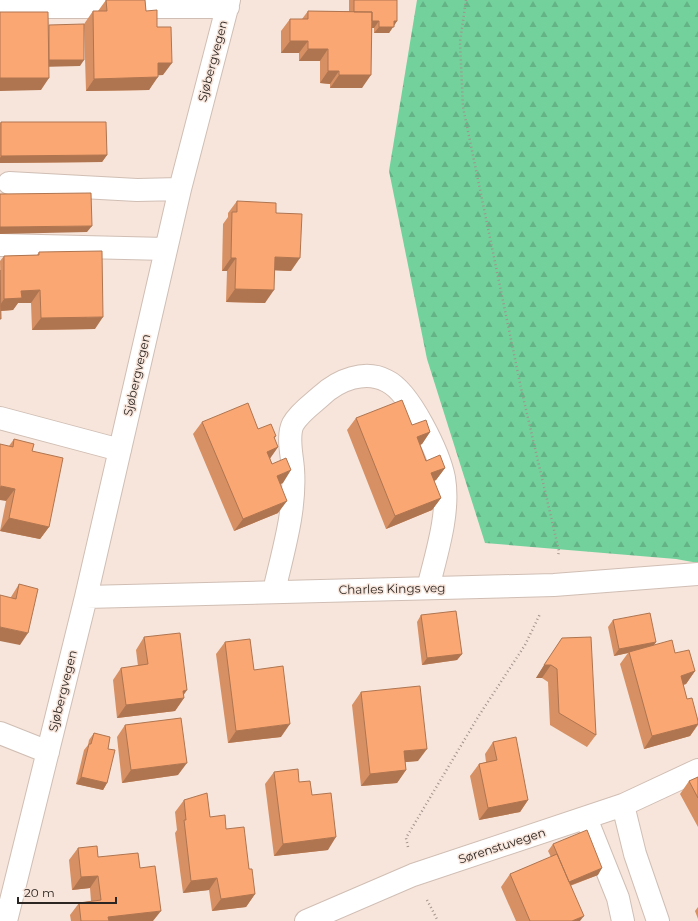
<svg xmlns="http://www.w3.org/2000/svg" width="698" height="921" font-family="Montserrat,sans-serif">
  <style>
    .forest { fill: url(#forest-firs) }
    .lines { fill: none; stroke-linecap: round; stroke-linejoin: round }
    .minor-casing { stroke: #d0beb4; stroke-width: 24 }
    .path { stroke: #a1948d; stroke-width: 2.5; stroke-dasharray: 1 3; stroke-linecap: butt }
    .minor { stroke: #fff; stroke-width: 22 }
    .wall { fill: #d79063 }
    .shaded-wall { fill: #af7550 }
    .building { fill: #faa773; stroke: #af7550 }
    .labels { text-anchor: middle; stroke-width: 3; stroke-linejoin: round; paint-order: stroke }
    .street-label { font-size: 12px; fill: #2c2622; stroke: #f7e5db }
  </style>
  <defs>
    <pattern id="forest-firs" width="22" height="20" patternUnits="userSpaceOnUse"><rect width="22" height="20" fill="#73d19c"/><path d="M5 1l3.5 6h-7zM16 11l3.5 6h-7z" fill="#64b386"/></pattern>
  </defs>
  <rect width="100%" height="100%" fill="#f7e5db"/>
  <path class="forest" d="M417,0H698V563L676,559L485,543L427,359L389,171Z"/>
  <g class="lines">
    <defs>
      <path id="minor" d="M0,7H228
        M9,183L137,190L180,189
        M0,245L166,249
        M0,418L120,450
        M274,591C283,551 296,510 293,469C292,455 287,436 293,424C299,413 312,404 321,396C338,380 365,369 387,381C410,392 439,453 444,478C450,513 436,555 428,588
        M86,597L554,585L698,574
        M0,733L48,752
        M623,805L635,854L658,921
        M586,818L618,898L623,921
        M6,921L86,597L180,189L229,0
        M306,921L413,875L623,805L698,770"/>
    </defs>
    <use href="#minor" class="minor-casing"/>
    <path class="path" d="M466,0L460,42L463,107L521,388L559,551L558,557
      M408,847L406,838L478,717L525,645L540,614
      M427,900L438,921"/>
    <use href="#minor" class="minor"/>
  </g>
  <path class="wall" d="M106,0H145L146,11L157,27L163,75H158L149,90L86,91L84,24L93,11H98Z
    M349,0H397V21L389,33H374V28H372L362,88H330V84L320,83V61H299V53H281V31L290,19H302L308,11H349Z
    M1,122L107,155L102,162L0,163V123Z
    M237,201L276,213L291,271L274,270L265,303L226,302L227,271H222L223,224L228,217V213Z
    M39,252L95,329L32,330L31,303H18L13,310L1,311L0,261L4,256L37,255Z
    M356,418L412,425L430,432L422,444L420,445L426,461L445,468L436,480L434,481L441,498L432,510L386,529L347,430Z
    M202,422L258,429L276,436L274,439L278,447L270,458L272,464L283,483L280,484L278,513L234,531L193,434Z
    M14,439L32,451L49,527L40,539L0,531L6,501L9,446Z
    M19,584L20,645L11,597Z
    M421,615L462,654L457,660L422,665L417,622Z
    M613,620L656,642L654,645L675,653L695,671L686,684L683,685L687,699L698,721V725L690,736L644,749L620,664L628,653L614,656L608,627Z
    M144,637L183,695L184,698L175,711L117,718L113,680L121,668L138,666L136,650Z
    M562,638L596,735L587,747L550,725L548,682L542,678H536Z
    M225,642L281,737L228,743L216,654Z
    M361,692L418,761L405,762L406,770L397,783L361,786L352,705Z
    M125,725L178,775L122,783L117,737Z
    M94,733L108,749L107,783L103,790L76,784L84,750L88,745L89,740Z
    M493,742L528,800L520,812L479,820L470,776L479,764L486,762L485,754Z
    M274,772L299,782L328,850L274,856L265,784Z
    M698,777V827L680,794L689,781Z
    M184,800L210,817L226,829L249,869L255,894L246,907L212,911L209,890L183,893L175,833L177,830L175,812Z
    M553,844L598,875L570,886L580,921H516L501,887L510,874L551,857L548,851Z
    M78,848L98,857L140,868L153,921H71L70,915L79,903L91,901L90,888L72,890L69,860Z
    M698,907V919L695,911Z"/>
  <path class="shaded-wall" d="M369,21H379L374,28H364Z
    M394,21H397L389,33H374L379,27Z
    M290,41H308L299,53H281Z
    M308,49H328L320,61H299Z
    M45,60H84L80,66L40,67Z
    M158,63H172L163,75L149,76Z
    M328,71H339L330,84L320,83Z
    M339,75H371L362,88H330Z
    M158,77L149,90L86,91L94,79Z
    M0,78H49L41,90L0,91Z
    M107,155L102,162L0,163V158L1,156Z
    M92,226L87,232L0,234V227Z
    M275,257L300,258L291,271L266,270Z
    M231,258H236L227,271H222Z
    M235,289L274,290L265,303L226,302Z
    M40,290L31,303H18L13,310L0,311V305L4,299L21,291Z
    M103,317L95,329L32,330L41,318Z
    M430,432L422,444L408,450L417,437Z
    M278,447L269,460L267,452Z
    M445,468L436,480L422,486L431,473Z
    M291,470L283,483L268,489L277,476Z
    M1,486L15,489L6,501L0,500V488Z
    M441,498L432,510L386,529L395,516Z
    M287,501L278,513L234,531L243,519Z
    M9,518L49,527L40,539L0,531Z
    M0,627L28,633L20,645L0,641Z
    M656,642L651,649L629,652L628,653L614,656L619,649Z
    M462,654L457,660L422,665L427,658Z
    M544,665H551L542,678H536Z
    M695,671L686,684L672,688L681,676Z
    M187,690L181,699L184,698L175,711L117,718L126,705Z
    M290,724L281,737L228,743L236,731Z
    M698,724L690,736L644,749L652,736Z
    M427,749L418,761L395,763L404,751Z
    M187,763L178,775L122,783L131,770Z
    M406,770L397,783L361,786L370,774Z
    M81,777L107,783L103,790L76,784Z
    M528,800L520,812L479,820L488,808Z
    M336,837L328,850L274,856L283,844Z
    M602,868L598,875L563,888L568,882Z
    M98,876L90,888L72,890L81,877Z
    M217,878L209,890L183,893L191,881Z
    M255,894L246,907L212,911L221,899Z
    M161,911L153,921H105L108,917Z
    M584,916L580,921H572Z"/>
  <path class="building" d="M106,0H145L146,11L157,10V27H171L172,63H158V77L94,79L93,11H107Z
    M354,0H397V21H394V27H379V21H372V12H354Z
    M308,11L372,12L371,75H339V71H328V49H308V41H290V19H308Z
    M0,12H48L49,78H0Z
    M84,24V60H49V25Z
    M1,122H106L107,155L1,156Z
    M91,193L92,226L0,227V194Z
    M237,201L276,203V213L302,214L300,258L275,257L274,290L235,289L236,258H231L232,212H237Z
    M102,251L103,317L41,318L40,290L21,291L22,298L4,299V256L39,255V252Z
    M0,270L1,319H0Z
    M402,400L412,425L426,420L430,432L417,437L426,461L440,455L445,468L431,473L441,498L395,516L356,418Z
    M248,403L258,429L271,424L276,436L274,437L278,447L267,452L272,464L286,458L291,470L277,476L287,501L243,519L202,422Z
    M14,439L34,444L32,451L63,458L49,527L9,518L15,489L1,486L0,491V444L13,447Z
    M19,584L38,589L28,633L0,627V595L16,599Z
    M456,611L462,654L427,658L421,615Z
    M650,613L656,642L619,649L613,620Z
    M180,633L187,690L183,691L184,698L126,705L121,668L148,664L144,637Z
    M591,637L596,735L559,713L557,669L551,665H544L562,638Z
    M250,639L254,670L283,666L290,724L236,731L225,642Z
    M672,640L675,653L689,650L695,671L681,676L687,699L692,698L698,721V724L652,736L629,652Z
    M420,686L427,749L404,751L406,770L370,774L361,692Z
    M181,718L187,763L131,770L125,725Z
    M94,733L110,737L108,749L115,750L107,783L81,777L89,744H91Z
    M516,737L528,800L488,808L479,764L497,760L493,742Z
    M298,769L299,782L310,781L312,795L331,793L336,837L283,844L274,772Z
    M698,777V798L689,781Z
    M207,793L210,817L225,815L226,829L244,827L249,869H252L255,894L221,899L217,878L191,881L184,820H186L184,800Z
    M587,830L602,868L569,882L553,844Z
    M97,846L98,857L138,853L140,868L155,866L161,911L108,917L109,921H81L79,903L101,900L98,876L81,877L78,848Z
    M557,854L584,916L572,921H530L510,874Z"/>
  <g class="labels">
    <g class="street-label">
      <text transform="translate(213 61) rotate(-75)" y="4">Sjøbergvegen</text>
      <text transform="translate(137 375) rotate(-77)" y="4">Sjøbergvegen</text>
      <text transform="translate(392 589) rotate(-1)" y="4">Charles Kings veg</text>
      <text transform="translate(63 691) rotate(-76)" y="4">Sjøbergvegen</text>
      <text transform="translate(502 846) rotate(-18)" y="4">Sørenstuvegen</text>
    </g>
  </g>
  <path d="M18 897v6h98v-6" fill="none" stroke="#2c2622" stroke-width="2"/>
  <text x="24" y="897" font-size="12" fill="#2c2622" stroke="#f7e5db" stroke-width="3" paint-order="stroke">20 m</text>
</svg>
